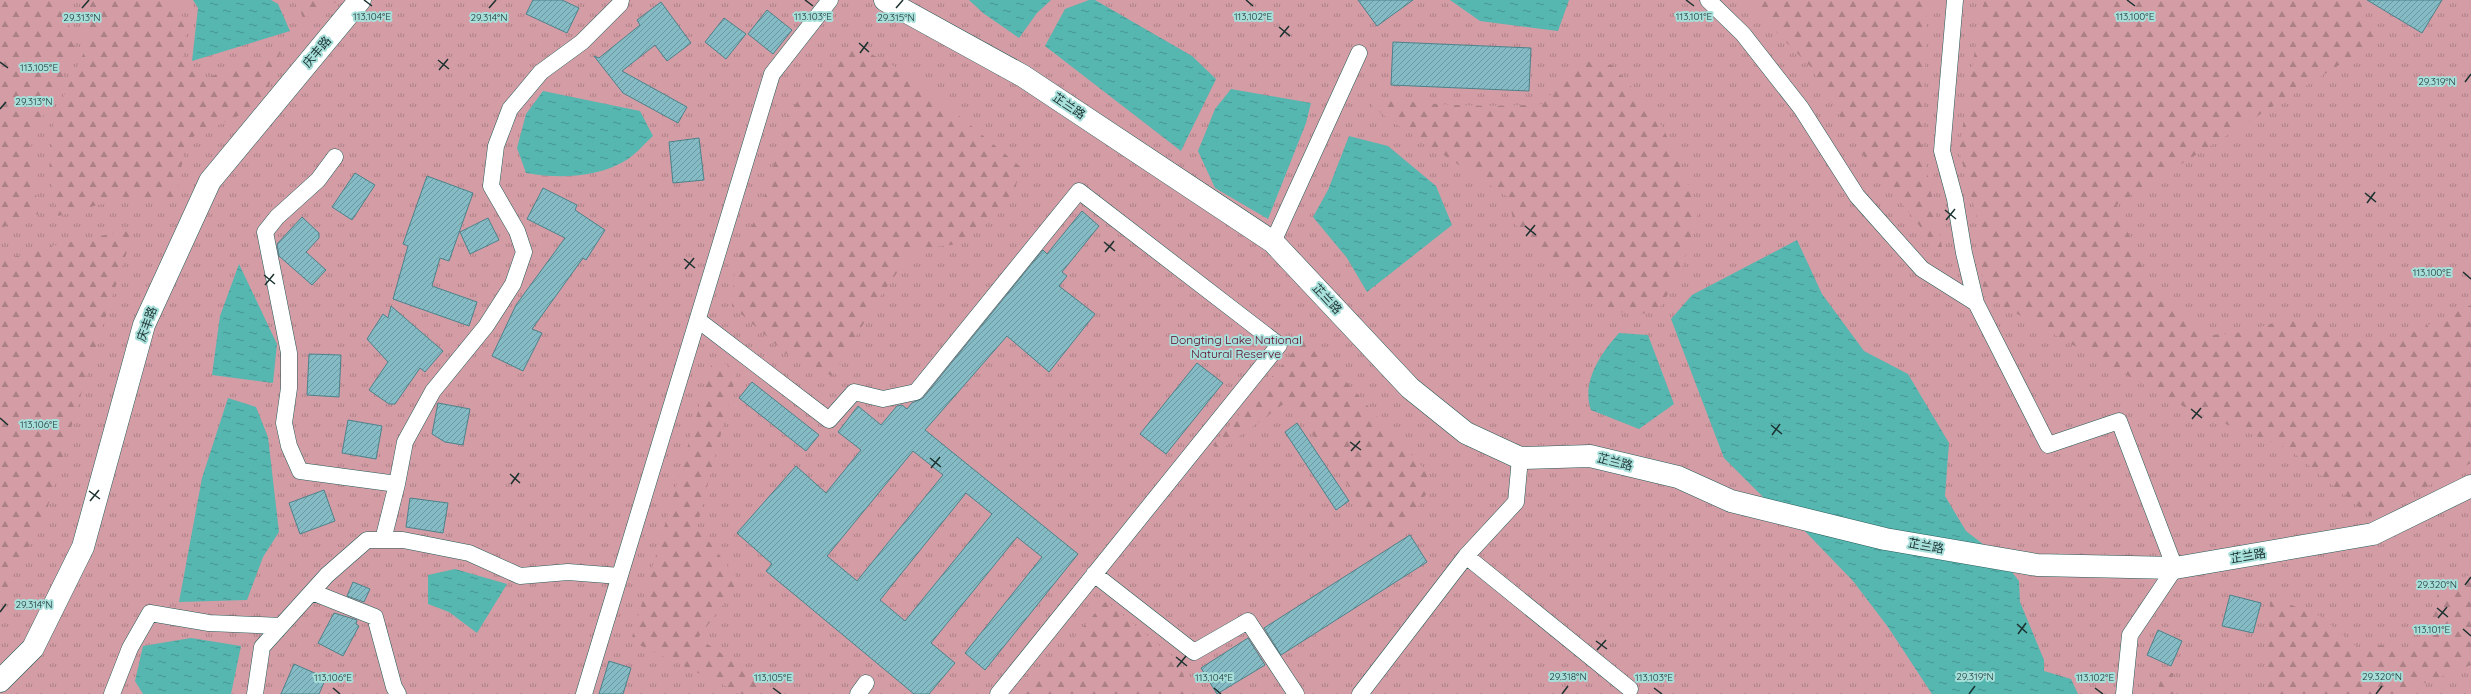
<svg xmlns="http://www.w3.org/2000/svg" width="2471" height="694" font-family="Quicksand,'Noto Sans SC',sans-serif">
  <style>
    .grass { fill: url(#grass-tufts) }
    .forest { fill: url(#forest-firs) }
    .water { fill: url(#water-ripples) }
    .building { fill: url(#building-hatch); stroke: #4d828b; fill-rule: evenodd }
    .lines { fill: none; stroke-linecap: round; stroke-linejoin: round }
    .street-casing { stroke: #255b58; stroke-width: 17 }
    .secondary-casing { stroke: #255b58; stroke-width: 23 }
    .street { stroke: #fff; stroke-width: 16 }
    .secondary { stroke: #fff; stroke-width: 22 }
    .ticks { fill: none; stroke: #1b3230; stroke-width: 1.5 }
    .labels { text-anchor: middle; stroke-width: 4; stroke-linejoin: round; paint-order: stroke }
    .street-label { font-size: 12px; fill: #1b3230; stroke: #a7dfda }
    .park-label { font-size: 12px; fill: #5c0021; stroke: #a7dfda }
    .ticks-label { font-size: 10px; text-anchor: middle; fill: #1b3230; stroke: #a7dfda; stroke-width: 4; stroke-linejoin: round; paint-order: stroke }
  </style>
  <defs>
    <pattern id="grass-tufts" width="24" height="20" patternUnits="userSpaceOnUse"><rect width="24" height="20" fill="#d49ca4"/><path d="M3 7l-1-3M5 7V3M7 7l1-3M15 17l-1-3M17 17v-4M19 17l1-3" fill="none" stroke="#ab8086"/></pattern>
    <pattern id="forest-firs" width="22" height="20" patternUnits="userSpaceOnUse"><rect width="22" height="20" fill="#d49ca4"/><path d="M5 1l3.5 6h-7zM16 11l3.5 6h-7z" fill="#ab8086"/></pattern>
    <pattern id="water-ripples" width="26" height="14" patternUnits="userSpaceOnUse"><rect width="26" height="14" fill="#56b6b0"/><path d="M2 4q2-2 4 0t4 0M15 11q2-2 4 0t4 0" fill="none" stroke="#469590"/></pattern>
    <pattern id="building-hatch" width="6" height="6" patternUnits="userSpaceOnUse"><rect width="6" height="6" fill="#85bbc4"/><path d="M-1 1l2-2M0 6l6-6M5 7l2-2" fill="none" stroke="#6c99a0"/></pattern>
  </defs>
  <rect width="100%" height="100%" fill="#9ad2cd"/>
  <path class="grass" d="M0,0H2471V694H0Z"/>
  <path class="forest" d="M0,0H53L65,13L75,44L59,84L31,141L38,214L0,228Z
    M82,0H175L187,26L182,63L207,78L282,48L262,105L186,140L176,199L123,198L58,216L49,172L54,117L86,48Z
    M293,0H340L304,18Z
    M1744,0H1934L1927,16L1922,146L1944,257L1861,152L1811,67Z
    M1985,0H2366L2358,14L2387,35L2116,205L2152,289L2211,335L2244,332L2293,317L2324,322L2347,343L2401,338L2471,305V463L2370,516L2289,449L2190,410L1983,295L1981,233L1959,150L1981,12Z
    M855,45L910,75L1023,169L1008,202L960,244L914,249L879,298L832,376L788,355L732,306L735,266L764,198L789,114L822,65Z
    M1579,60L1612,65L1655,114L1678,157L1698,213L1681,271L1661,306L1640,315L1606,310L1549,260L1514,223L1508,197L1390,120L1371,105V97C1427,105 1485,108 1543,104Z
    M134,230L87,374L46,513L0,601V262C44,246 89,237 134,230Z
    M1306,337L1426,471L1430,488L1402,532H1386L1364,508L1289,400L1219,451L1213,445Z
    M714,356L737,372L697,526L740,582L698,638L727,657L758,684L753,694H742L631,641Z
    M2471,574V665L2409,689V694H2267L2270,597L2320,616L2358,648L2384,645L2402,659L2424,636L2439,591Z
    M1106,601L1178,661L1191,694H1024Z
    M2173,673L2174,694H2157L2161,674Z"/>
  <path class="water" d="M193,0H271L278,4L290,31L192,61L198,8Z
    M969,0H1051L1037,13L1019,38L983,13Z
    M1089,0H1095L1192,56L1216,79L1181,151L1045,46L1065,9Z
    M1450,0H1569L1558,31L1480,21Z
    M1231,89L1311,103L1306,123L1268,219L1215,188L1198,151L1215,109Z
    M543,91L640,111L653,136C645,143 637,153 628,159C599,178 559,179 526,173L517,148L526,114Z
    M1349,136L1388,146L1436,186L1452,225L1367,292L1347,258L1313,217L1328,190Z
    M1797,240L1822,294L1864,351L1908,374L1949,443L1945,496L1966,531L2001,558L2019,581L2020,602L2044,660V671L2071,679L2078,694H1932L1888,627L1853,581L1799,525L1764,498L1724,458L1671,319L1692,295Z
    M239,264L277,344L273,383L212,375L220,316Z
    M1619,333L1648,335L1674,404L1639,429L1591,410C1581,382 1601,353 1619,333Z
    M228,398L256,407L268,437L279,532L263,557L247,600L179,602L202,478Z
    M455,569L507,584L477,633L449,612L428,604V575Z
    M191,638L241,646L231,694H143L135,681L143,646Z"/>
  <path class="building" d="M533,0H562L579,8L567,33L526,14Z
    M1358,0H1413L1377,26Z
    M2367,0H2442L2422,33Z
    M661,2L691,43L667,61L655,45L622,71L687,107L678,123L623,93L594,56L599,58L640,25L637,20Z
    M767,10L792,30L773,54L748,34Z
    M724,18L746,34L726,59L705,42Z
    M1393,42L1531,48L1529,91L1391,85Z
    M699,138L704,180L673,183L669,142Z
    M355,173L375,185L352,220L332,207Z
    M427,176L473,193L449,261L440,258L432,286L477,302L469,326L393,299L408,246L403,244Z
    M543,188L577,205L575,210L605,230L586,260L583,258L532,329L542,333L523,371L492,356L516,305L565,238L527,219Z
    M1082,211L1099,226L1062,272L1067,276L1059,286L1095,314L1049,372L1007,336L925,430L1078,554L985,670L965,653L1042,557L1017,537L931,643L955,663L929,694H914L766,571L772,564L737,533L796,466L826,493L861,450L838,432L858,406L881,425L897,406L902,405L907,409L912,403L923,398L1043,250L1047,254ZM913,451L943,475L857,581L827,556ZM966,493L992,514L905,621L880,600Z
    M302,217L319,233V238L306,252L326,270L312,285L279,256L277,244Z
    M488,218L499,240L470,254L460,232Z
    M391,306L443,351L425,372L420,368L395,404H389L369,390L388,362L367,339L383,314L388,318Z
    M309,354L341,355L339,397L307,395Z
    M1197,363L1223,383L1166,454L1140,434Z
    M752,382L819,435L806,451L739,398Z
    M438,403L470,409L463,445L445,442L432,434Z
    M348,420L382,426L376,459L342,453Z
    M1297,423L1349,501L1336,510L1285,432Z
    M324,490L335,521L300,534L289,503Z
    M410,498L448,503L443,533L406,527Z
    M1410,535L1427,562L1281,655L1264,628Z
    M353,582L370,589L364,602L347,596Z
    M2230,595L2261,603L2253,633L2222,626Z
    M334,613L357,620L356,624L359,626L343,656L318,643Z
    M2158,630L2182,641L2171,666L2147,655Z
    M1248,638L1265,665L1217,694L1201,668Z
    M609,661L631,668L623,694H599Z
    M294,664L326,678L319,694H281Z"/>
  <g class="lines">
    <defs>
      <path id="street" d="M1708,0L1743,34L1801,108L1857,196L1922,269L1976,303
        M1955,0L1942,151L1955,199L1964,253L1976,303L2048,445L2119,421L2175,568L2130,635L2124,694
        M335,157L318,180L277,217L265,232L289,353V388L284,423L289,446L300,471L397,484
        M1273,242L1359,53
        M698,320L829,420L854,392L883,399L916,392L1079,191L1279,345L998,694
        M383,540L397,484L405,442L433,391L486,326L513,284L524,252L517,231L491,186L496,146L510,109L541,72L582,42L620,4L621,0
        M1466,556L1630,689
        M1094,574L1194,652L1248,621L1296,694
        M312,592L375,617L394,687L398,694
        M112,694L130,648L150,613L209,623L281,626
        M255,694L262,647L327,575L367,540H403L469,553L520,576L568,572L620,576
        M584,694L772,74L830,0
        M858,694L866,683
        M1360,694L1466,556L1516,502L1520,458"/>
      <path id="secondary" d="M885,0L1023,76L1273,242L1410,388L1466,433L1520,458L1590,456L1678,477L1731,501L1885,539L2037,565L2175,568L2373,534L2471,486
        M0,681L33,648L83,547L144,325L210,181L360,0"/>
    </defs>
    <use href="#street" class="street-casing"/>
    <use href="#secondary" class="secondary-casing"/>
    <use href="#street" class="street"/>
    <use href="#secondary" class="secondary"/>
  </g>
  <path class="ticks" d="M364,0L372,6M805,0L813,6M1246,0L1253,6M1686,0L1694,6M2127,0L2135,6M82,8L89,0M489,8L496,0M896,8L903,0M1279,27L1290,36M1280,37L1289,26M859,43L869,52M860,53L868,42M438,60L449,69M0,62L8,68M439,70L448,59M2465,82L2471,74M0,109L6,102M2365,193L2376,202M2367,203L2375,192M1945,210L1956,219M1946,220L1955,209M1525,226L1536,235M1526,236L1535,225M1104,242L1115,251M1105,252L1114,241M684,259L695,268M685,269L694,258M2463,272L2471,279M264,275L275,284M265,285L274,274M2191,409L2202,418M0,418L8,425M2192,419L2201,408M1771,425L1782,434M1772,435L1780,424M1350,442L1361,450M1351,451L1360,441M930,458L941,467M931,468L940,457M510,474L520,483M511,484L519,473M89,491L100,499M90,501L99,490M2465,585L2471,577M2437,608L2448,617M0,612L6,604M2438,618L2447,607M2017,624L2027,633M2463,629L2471,636M2018,634L2026,623M1596,641L1607,649M1597,650L1606,640M1176,657L1187,666M1177,667L1186,656M333,688L340,694M773,688L781,694M1214,688L1221,694M1654,688L1662,694M2095,688L2103,694M1562,694L1568,686M1969,694L1975,686M2376,694L2382,686"/>
  <g class="labels">
    <g class="street-label">
      <text transform="translate(317 52) rotate(-50)" y="4">庆丰路</text>
      <text transform="translate(1069 106) rotate(34)" y="4">芷兰路</text>
      <text transform="translate(1327 299) rotate(47)" y="4">芷兰路</text>
      <text transform="translate(147 324) rotate(-70)" y="4">庆丰路</text>
      <text transform="translate(1615 462) rotate(14)" y="4">芷兰路</text>
      <text transform="translate(1926 546) rotate(10)" y="4">芷兰路</text>
      <text transform="translate(2248 556) rotate(-10)" y="4">芷兰路</text>
    </g>
    <g class="park-label">
      <text x="1236" y="344">Dongting Lake National<tspan x="1236" dy="14">Natural Reserve</tspan></text>
    </g>
  </g>
  <g class="ticks-label">
    <text x="372" y="20">113.104°E</text>
    <text x="813" y="20">113.103°E</text>
    <text x="1253" y="20">113.102°E</text>
    <text x="1694" y="20">113.101°E</text>
    <text x="2135" y="20">113.100°E</text>
    <text x="82" y="21">29.313°N</text>
    <text x="489" y="21">29.314°N</text>
    <text x="896" y="21">29.315°N</text>
    <text x="39" y="71">113.105°E</text>
    <text x="2437" y="85">29.319°N</text>
    <text x="34" y="105">29.313°N</text>
    <text x="2432" y="276">113.100°E</text>
    <text x="39" y="428">113.106°E</text>
    <text x="2437" y="588">29.320°N</text>
    <text x="34" y="608">29.314°N</text>
    <text x="2432" y="633">113.101°E</text>
    <text x="1568" y="680">29.318°N</text>
    <text x="1975" y="680">29.319°N</text>
    <text x="2382" y="680">29.320°N</text>
    <text x="333" y="681">113.106°E</text>
    <text x="773" y="681">113.105°E</text>
    <text x="1214" y="681">113.104°E</text>
    <text x="1654" y="681">113.103°E</text>
    <text x="2095" y="681">113.102°E</text>
  </g>
</svg>
